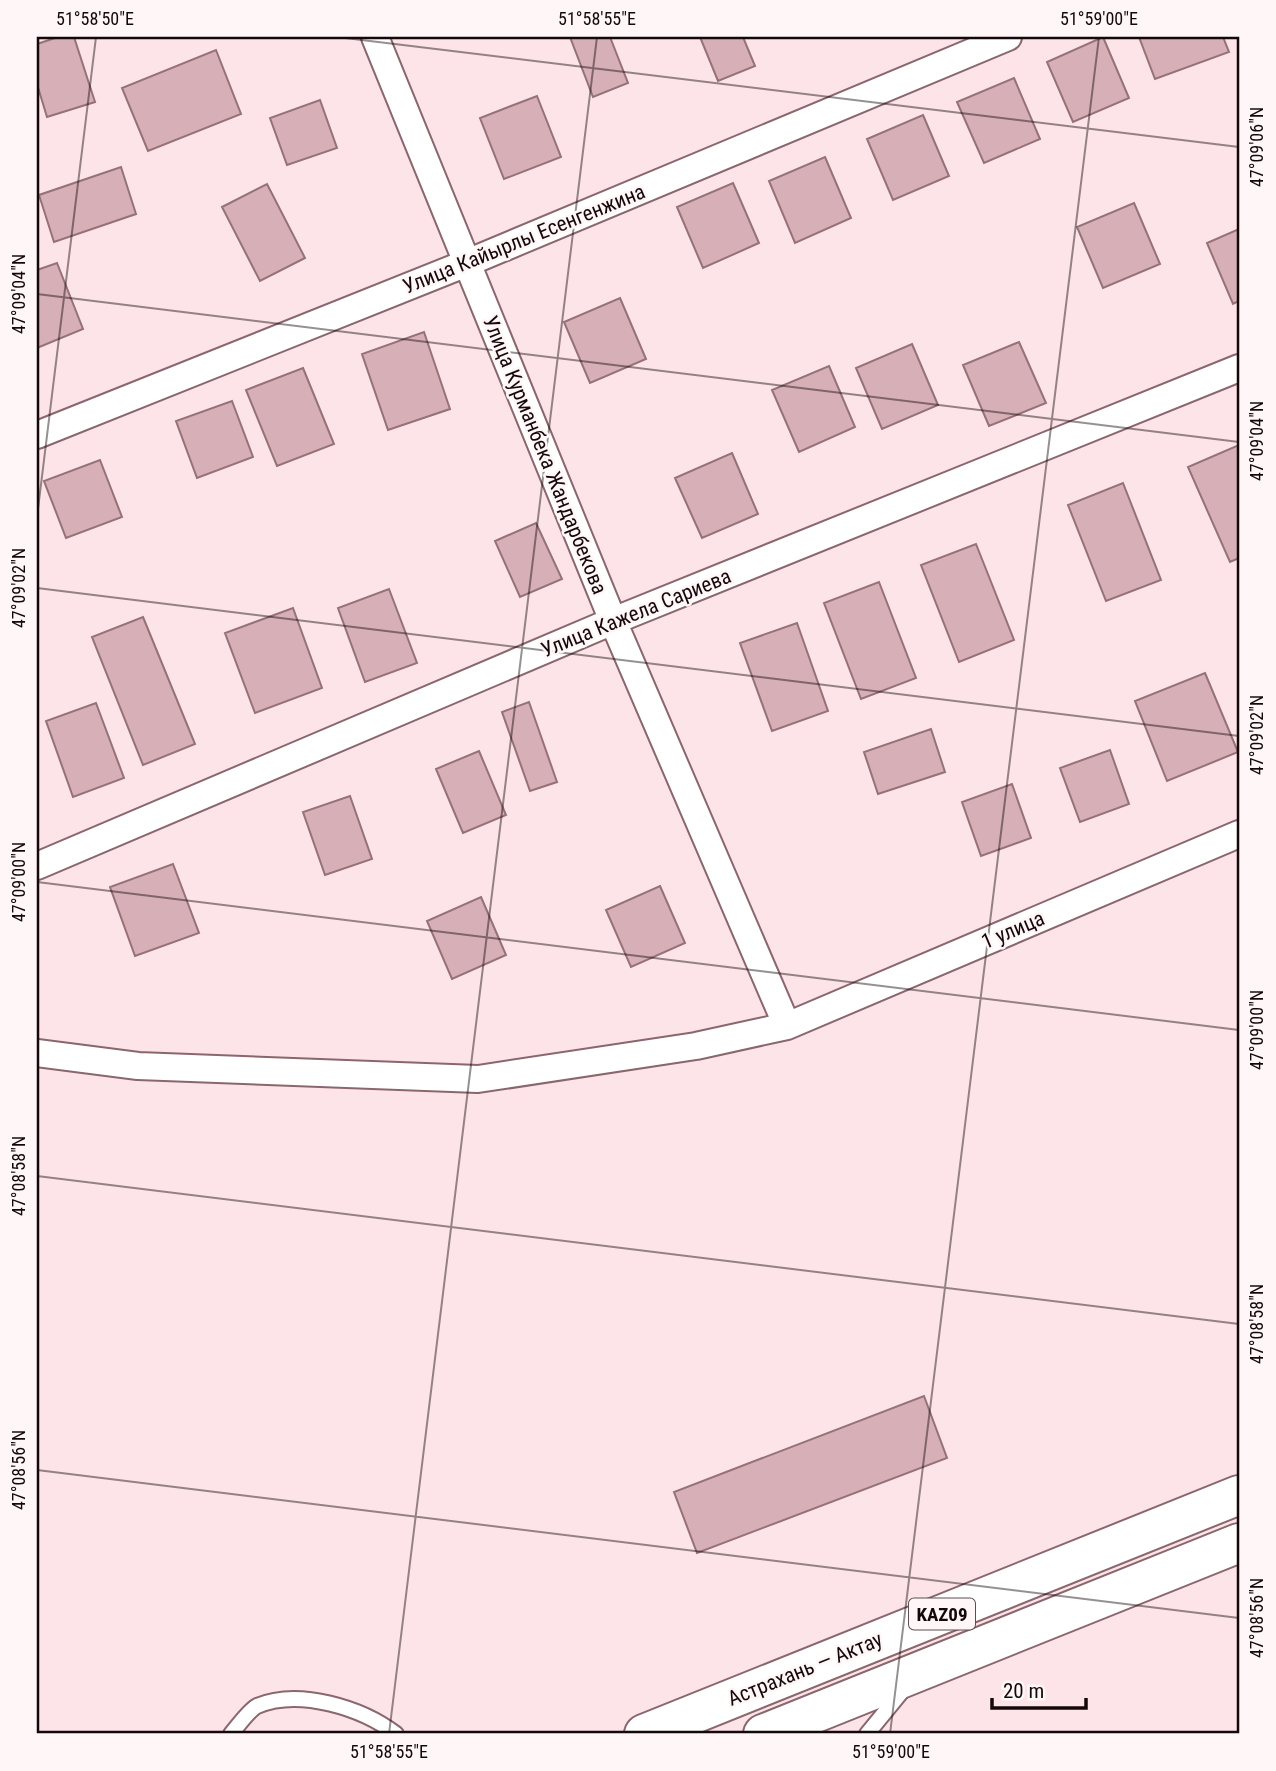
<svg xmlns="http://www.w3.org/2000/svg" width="1276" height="1771" font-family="'Roboto Condensed',sans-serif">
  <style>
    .building { fill: #d7afb7; stroke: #957178; stroke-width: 2 }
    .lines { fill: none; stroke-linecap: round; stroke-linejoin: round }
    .lane-casing { stroke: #8a666d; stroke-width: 18 }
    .street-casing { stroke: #8a666d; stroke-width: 30 }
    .highway-casing { stroke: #8a666d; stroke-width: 42 }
    .lane { stroke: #fff; stroke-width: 14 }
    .street { stroke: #fff; stroke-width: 26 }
    .highway { stroke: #fff; stroke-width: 38 }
    .ticks { fill: none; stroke: #15080b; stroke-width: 2; stroke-opacity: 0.45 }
    .labels { text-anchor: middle; stroke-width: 5; stroke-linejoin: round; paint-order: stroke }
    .shield { fill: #fff6f7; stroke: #5b4f52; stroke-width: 2 }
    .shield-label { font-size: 19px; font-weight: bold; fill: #15080b }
    .street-label { font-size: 21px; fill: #15080b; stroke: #fff6f7 }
    .neatline { fill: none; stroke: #15080b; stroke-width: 2.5 }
    .ticks-label { font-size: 18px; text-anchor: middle; fill: #15080b }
  </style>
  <rect width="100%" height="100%" fill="#fde4e8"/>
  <path class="building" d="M58,37H74L95,102L47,117L37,84V44Z
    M570,37H610L628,83L593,97Z
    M700,37H743L755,66L718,81Z
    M1103,37L1129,98L1073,122L1047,62Z
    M1139,37H1223L1229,52L1155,79Z
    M216,50L241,114L148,151L122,88Z
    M1014,78L1040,139L984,163L957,102Z
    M537,96L561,157L504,179L480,118Z
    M320,100L337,148L287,165L270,118Z
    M923,115L949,176L893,200L867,139Z
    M825,157L851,218L795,243L769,181Z
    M121,167L136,214L54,242L39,195Z
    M733,183L759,243L703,268L677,207Z
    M267,184L305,258L260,281L222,207Z
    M1134,203L1160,264L1103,288L1077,227Z
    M1239,229V301L1233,304L1207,243Z
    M57,263L83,329L37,348V270Z
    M620,298L646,359L590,383L564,322Z
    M424,332L450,409L388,430L362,354Z
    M1019,342L1046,403L989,426L963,365Z
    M912,344L938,405L882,429L856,368Z
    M829,366L855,427L799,452L772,390Z
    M303,368L334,444L277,466L246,390Z
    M232,401L253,457L197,478L176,421Z
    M1239,445V558L1230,562L1188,467Z
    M732,453L758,514L702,538L675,478Z
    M100,460L122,517L66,538L44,481Z
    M1123,483L1161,580L1106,601L1068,505Z
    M536,523L562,579L520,597L495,541Z
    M976,544L1014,640L959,662L921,565Z
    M879,582L916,678L861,699L824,603Z
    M389,589L417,663L365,682L338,608Z
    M293,608L322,688L255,713L225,633Z
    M143,617L195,744L143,765L92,637Z
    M797,623L828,711L772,731L740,643Z
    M1205,673L1238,752L1167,781L1135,701Z
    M529,702L557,782L530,791L502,712Z
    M96,703L124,778L73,797L46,721Z
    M931,729L945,772L878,794L864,752Z
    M1110,750L1129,804L1080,822L1060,768Z
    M479,751L506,815L463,833L436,769Z
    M1012,784L1031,838L981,856L962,802Z
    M350,796L372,859L325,875L303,812Z
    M173,864L199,933L135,956L110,887Z
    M660,886L685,943L631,967L606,910Z
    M481,897L506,955L452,979L427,921Z
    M924,1396L947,1458L697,1553L674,1492Z"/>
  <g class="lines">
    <defs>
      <path id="lane" d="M231,1734C238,1726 248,1711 257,1706C299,1688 362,1708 396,1734
        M867,1734L903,1690"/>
      <path id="street" d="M375,37L613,621L787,1026
        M37,435L467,263L1008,37
        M37,866L613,621L1239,368
        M37,1053L138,1066L478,1079L696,1046L787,1026L1239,834"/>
      <path id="highway" d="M644,1734L1239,1495
        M763,1734L1239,1543"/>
    </defs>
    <use href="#lane" class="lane-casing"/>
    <use href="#street" class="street-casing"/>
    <use href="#highway" class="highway-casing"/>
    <use href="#lane" class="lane"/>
    <use href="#street" class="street"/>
    <use href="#highway" class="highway"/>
  </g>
  <path class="ticks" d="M337,37L1239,147M37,294L1239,442M37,517L96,37M37,588L1239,736M37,882L1239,1030M37,1176L1239,1324M37,1470L1239,1618M389,1734L597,37M890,1734L1099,37"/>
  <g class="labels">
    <rect class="shield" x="909" y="1598.5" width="66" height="31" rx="5"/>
    <g class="shield-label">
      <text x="942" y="1621">KAZ09</text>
    </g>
    <g class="street-label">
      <text transform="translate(524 239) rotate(-22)" y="7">Улица Кайырлы Есенгенжина</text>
      <text transform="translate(545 455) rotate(68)" y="7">Улица Курманбека Жандарбекова</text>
      <text transform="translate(636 613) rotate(-22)" y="7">Улица Кажела Сариева</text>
      <text transform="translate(1013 930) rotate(-23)" y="7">1 улица</text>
      <text transform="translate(805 1669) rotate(-22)" y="7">Астрахань — Актау</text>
    </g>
  </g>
  <rect width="1276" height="1771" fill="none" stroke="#fff6f7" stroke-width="77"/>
  <path d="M992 1698v10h94v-10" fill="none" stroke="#15080b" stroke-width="3.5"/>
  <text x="1003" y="1698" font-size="21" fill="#15080b" stroke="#fff6f7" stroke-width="5" paint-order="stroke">20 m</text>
  <rect x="38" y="38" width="1200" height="1694" class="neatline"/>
  <g class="ticks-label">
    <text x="95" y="25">51°58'50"E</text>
    <text x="597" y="25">51°58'55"E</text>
    <text x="1099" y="25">51°59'00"E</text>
    <text transform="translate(1257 147) rotate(-90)" y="6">47°09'06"N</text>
    <text transform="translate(19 294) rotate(-90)" y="6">47°09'04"N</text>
    <text transform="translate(1257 441) rotate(-90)" y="6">47°09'04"N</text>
    <text transform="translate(19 588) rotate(-90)" y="6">47°09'02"N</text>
    <text transform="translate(1257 735) rotate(-90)" y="6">47°09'02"N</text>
    <text transform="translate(19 882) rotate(-90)" y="6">47°09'00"N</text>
    <text transform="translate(1257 1030) rotate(-90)" y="6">47°09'00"N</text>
    <text transform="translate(19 1176) rotate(-90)" y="6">47°08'58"N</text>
    <text transform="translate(1257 1324) rotate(-90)" y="6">47°08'58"N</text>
    <text transform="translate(19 1470) rotate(-90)" y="6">47°08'56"N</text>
    <text transform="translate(1257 1618) rotate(-90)" y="6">47°08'56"N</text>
    <text x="389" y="1758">51°58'55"E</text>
    <text x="891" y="1758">51°59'00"E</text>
  </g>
</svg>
